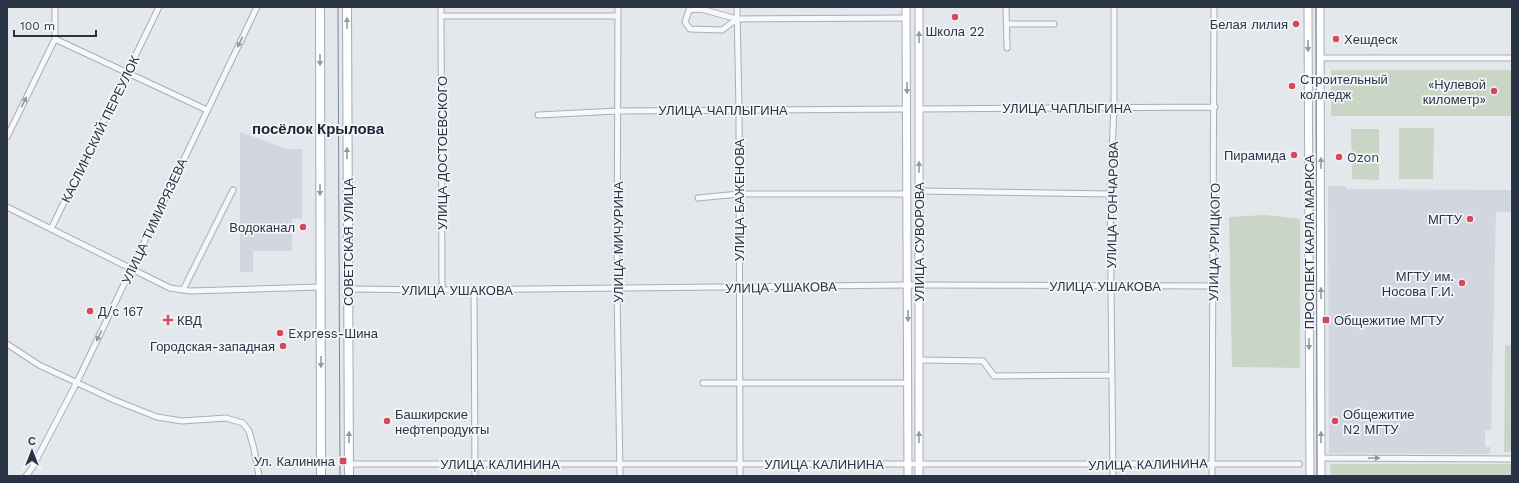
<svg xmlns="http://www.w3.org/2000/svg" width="1519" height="483" font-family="'Work Sans',sans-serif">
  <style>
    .built { fill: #d2d6de }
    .green { fill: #c9d6c5 }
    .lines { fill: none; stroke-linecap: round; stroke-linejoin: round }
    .street-casing { stroke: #a9aeb7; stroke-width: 7 }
    .secondary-casing { stroke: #a9aeb7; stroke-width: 9 }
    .primary-casing { stroke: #a3abb8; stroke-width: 10 }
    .street { stroke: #f7f8fa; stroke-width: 5 }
    .secondary { stroke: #fff; stroke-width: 7 }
    .primary { stroke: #fff; stroke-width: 8 }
    .tram { stroke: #7d8696; stroke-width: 1 }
    .oneway { fill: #959aa2 }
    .oneway2 { fill: #9196a0 }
    .poi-dot { fill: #d1495b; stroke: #f4f6f9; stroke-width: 1.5 }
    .labels { text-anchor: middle; stroke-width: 3.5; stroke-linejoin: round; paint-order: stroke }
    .poi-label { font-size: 13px; fill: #2b3445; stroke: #f4f6f9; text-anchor: start }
    .street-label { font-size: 13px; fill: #2b3445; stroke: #f4f6f9 }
    .quarter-label { font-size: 15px; font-weight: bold; fill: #1d2536; stroke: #f4f6f9 }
  </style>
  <rect width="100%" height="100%" fill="#e4e7ec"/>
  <path class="built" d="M240,132L287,149H302V219H292V251H253V272H240Z
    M1328,186H1346L1347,189L1512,190V212H1496L1491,430H1485V447H1491L1489,454L1329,453Z"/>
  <path class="green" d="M1331,70H1512V116H1331Z
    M1399,128H1434L1433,179H1399Z
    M1351,129H1379V180L1352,179Z
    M1265,215L1300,219V368L1232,367L1229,217Z
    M1505,345L1512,346V452H1504Z
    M1330,464H1512V476H1331Z"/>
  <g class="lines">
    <defs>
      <path id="street" d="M441,7L442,290
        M618,7L617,289L620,476
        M737,7L739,110L740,476
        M1006,7L1007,48
        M441,16H618
        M737,19L722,30L690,29L685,22L689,10L701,9L737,19L906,18
        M1006,24H1054
        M55,39L207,110
        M1320,58H1512
        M919,109L1215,107
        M538,115L617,111L907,109
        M7,137L55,39V7
        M919,191L1110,194
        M698,198L739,194H907
        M7,207L170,288L190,291L320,287
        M51,229L159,7
        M348,289L442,290L907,285L1213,286
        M183,290L233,190
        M474,290L475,476
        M7,344L39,365L114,400L157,417L182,421L226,418L243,423L249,431L254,449L259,476
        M920,360L983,361L994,376L1111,375
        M703,383H908
        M1321,458L1512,459
        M349,464H1299
        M26,476L32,468L77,382L257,7
        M1113,476L1110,194L1114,107V7
        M1212,476L1214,7"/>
      <path id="secondary" d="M906,7L908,476
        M919,7V476
        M1308,7L1310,476
        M1320,7L1321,476"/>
      <path id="primary" d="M320,7L321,476
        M347,7L349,476"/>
    </defs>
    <use href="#street" class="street-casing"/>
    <use href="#secondary" class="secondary-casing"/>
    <use href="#primary" class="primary-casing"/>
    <use href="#street" class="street"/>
    <use href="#secondary" class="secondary"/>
    <use href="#primary" class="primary"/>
    <path class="tram" d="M338,7L340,476
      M1316,7L1317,476"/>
  </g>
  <defs><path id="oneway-solid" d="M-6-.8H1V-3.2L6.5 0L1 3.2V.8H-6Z"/></defs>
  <g class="oneway">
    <use href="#oneway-solid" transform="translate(347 23) rotate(-90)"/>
    <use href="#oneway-solid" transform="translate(919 37) rotate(-90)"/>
    <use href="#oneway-solid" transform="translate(1308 46) rotate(90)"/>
    <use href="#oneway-solid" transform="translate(320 60) rotate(90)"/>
    <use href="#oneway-solid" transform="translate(907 88) rotate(90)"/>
    <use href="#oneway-solid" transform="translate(347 153) rotate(-90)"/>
    <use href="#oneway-solid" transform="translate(1321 163) rotate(-90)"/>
    <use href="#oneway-solid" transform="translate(919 167) rotate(-90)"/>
    <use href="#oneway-solid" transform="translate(320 190) rotate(90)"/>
    <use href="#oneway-solid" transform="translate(1321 293) rotate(-90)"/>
    <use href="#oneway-solid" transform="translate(908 316) rotate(90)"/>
    <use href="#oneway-solid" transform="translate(1309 344) rotate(90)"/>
    <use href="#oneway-solid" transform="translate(321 362) rotate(90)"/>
    <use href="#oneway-solid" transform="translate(349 437) rotate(-90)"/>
    <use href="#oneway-solid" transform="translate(919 437) rotate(-90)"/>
    <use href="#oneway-solid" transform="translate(1321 437) rotate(-90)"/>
  </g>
  <g class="oneway2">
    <use href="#oneway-solid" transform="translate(240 42) rotate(116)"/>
    <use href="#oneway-solid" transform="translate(24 102) rotate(-64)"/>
    <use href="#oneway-solid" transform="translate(99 336) rotate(116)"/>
    <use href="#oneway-solid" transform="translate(1374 458)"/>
  </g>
  <g class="poi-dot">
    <circle cx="955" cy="17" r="4"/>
    <circle cx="1296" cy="24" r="4"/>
    <circle cx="1336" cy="39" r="4"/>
    <circle cx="1292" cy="86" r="4"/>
    <circle cx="1494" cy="91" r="4"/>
    <circle cx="1294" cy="155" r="4"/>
    <circle cx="1339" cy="157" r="4"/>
    <circle cx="1470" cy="219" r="4"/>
    <circle cx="303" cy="227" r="4"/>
    <circle cx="1462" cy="283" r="4"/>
    <circle cx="90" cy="311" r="4"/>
    <path d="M166 314h4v4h4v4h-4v4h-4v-4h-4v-4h4z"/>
    <rect x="1322" y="316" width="8" height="8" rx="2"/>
    <circle cx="280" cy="333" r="4"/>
    <circle cx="283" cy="346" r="4"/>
    <circle cx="387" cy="421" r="4"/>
    <circle cx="1335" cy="421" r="4"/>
    <rect x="339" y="457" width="8" height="8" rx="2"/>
  </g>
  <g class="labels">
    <g class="poi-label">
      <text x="1288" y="29" text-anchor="end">Белая лилия</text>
      <text x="955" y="36" text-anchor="middle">Школа 22</text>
      <text x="1344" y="44">Хешдеск</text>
      <text x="1300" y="84">Строительный<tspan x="1300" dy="15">колледж</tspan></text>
      <text x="1486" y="89" text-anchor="end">«Нулевой<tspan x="1486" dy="15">километр»</tspan></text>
      <text x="1286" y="160" text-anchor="end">Пирамида</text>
      <text x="1347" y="162">Ozon</text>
      <text x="1462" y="224" text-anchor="end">МГТУ</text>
      <text x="295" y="232" text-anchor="end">Водоканал</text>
      <text x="1454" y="281" text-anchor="end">МГТУ им.<tspan x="1454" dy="15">Носова Г.И.</tspan></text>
      <text x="98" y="316">Д/с 167</text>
      <text x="177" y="325">КВД</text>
      <text x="1334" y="325">Общежитие МГТУ</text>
      <text x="288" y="338">Express-Шина</text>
      <text x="275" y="351" text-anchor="end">Городская-западная</text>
      <text x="395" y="419">Башкирские<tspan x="395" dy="15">нефтепродукты</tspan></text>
      <text x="1343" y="419">Общежитие<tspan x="1343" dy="15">N2 МГТУ</tspan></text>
      <text x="335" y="466" text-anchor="end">Ул. Калинина</text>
    </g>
    <g class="street-label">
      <text x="1067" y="113">УЛИЦА ЧАПЛЫГИНА</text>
      <text x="723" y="115">УЛИЦА ЧАПЛЫГИНА</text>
      <text transform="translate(100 129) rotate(-64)" y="5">КАСЛИНСКИЙ ПЕРЕУЛОК</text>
      <text transform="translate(442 153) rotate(-90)" y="5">УЛИЦА ДОСТОЕВСКОГО</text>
      <text transform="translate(739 200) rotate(-90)" y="5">УЛИЦА БАЖЕНОВА</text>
      <text transform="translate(1112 205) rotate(-89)" y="5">УЛИЦА ГОНЧАРОВА</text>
      <text transform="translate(154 221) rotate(-65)" y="5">УЛИЦА ТИМИРЯЗЕВА</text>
      <text transform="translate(348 242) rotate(-90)" y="5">СОВЕТСКАЯ УЛИЦА</text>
      <text transform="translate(618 242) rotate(-90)" y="5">УЛИЦА МИЧУРИНА</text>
      <text transform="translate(919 242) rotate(-90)" y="5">УЛИЦА СУВОРОВА</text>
      <text transform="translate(1214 242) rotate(-89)" y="5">УЛИЦА УРИЦКОГО</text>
      <text transform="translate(1309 242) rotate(-90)" y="5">ПРОСПЕКТ КАРЛА МАРКСА</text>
      <text x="1105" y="291">УЛИЦА УШАКОВА</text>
      <text transform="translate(781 287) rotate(-1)" y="5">УЛИЦА УШАКОВА</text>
      <text x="457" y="295">УЛИЦА УШАКОВА</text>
      <text x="500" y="469">УЛИЦА КАЛИНИНА</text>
      <text x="824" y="469">УЛИЦА КАЛИНИНА</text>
      <text transform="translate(1148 464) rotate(-1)" y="5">УЛИЦА КАЛИНИНА</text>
    </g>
    <g class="quarter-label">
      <text x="318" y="134">посёлок Крылова</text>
    </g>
  </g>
  <rect width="1519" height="483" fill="none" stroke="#2b3445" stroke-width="16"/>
  <g transform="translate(32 451)" stroke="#f4f6f9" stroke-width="3" paint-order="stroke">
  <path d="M0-3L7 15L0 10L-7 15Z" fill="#2b3445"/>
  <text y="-6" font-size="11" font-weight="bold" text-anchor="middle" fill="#2b3445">С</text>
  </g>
  <path d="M14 30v6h82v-6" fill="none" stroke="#2b3445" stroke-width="2"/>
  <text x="20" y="30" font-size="12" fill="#2b3445" stroke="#f4f6f9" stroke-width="3" paint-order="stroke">100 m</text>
</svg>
